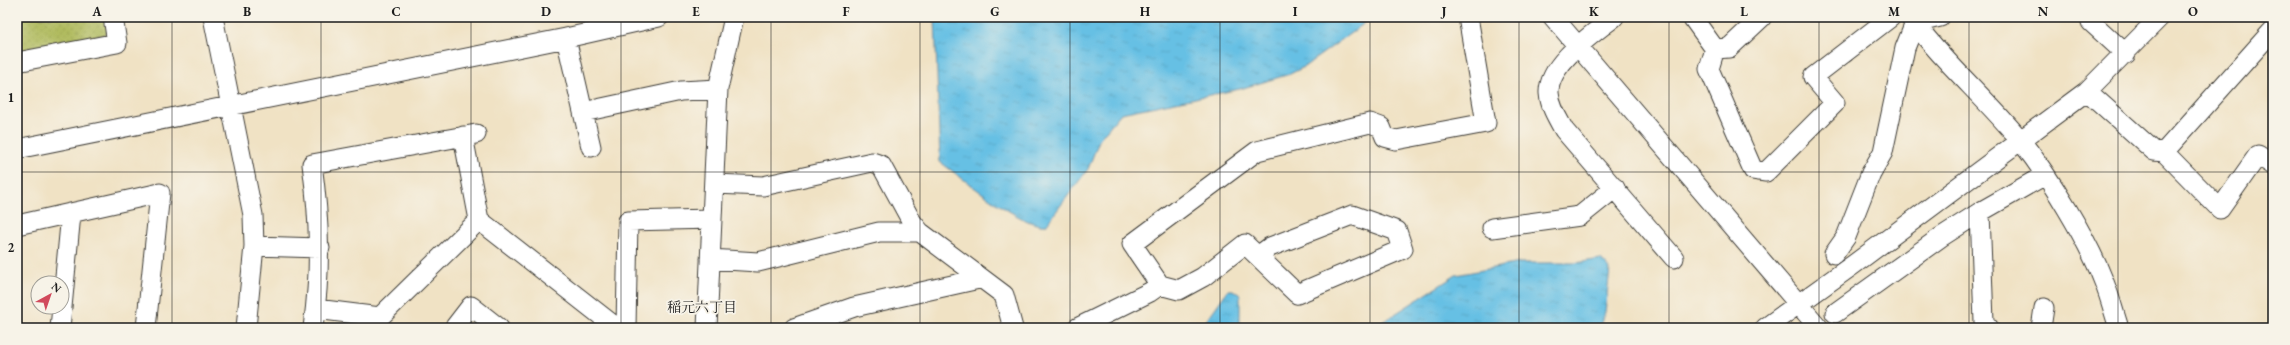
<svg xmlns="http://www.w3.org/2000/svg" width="2290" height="345" font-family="'EB Garamond','Noto Serif JP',serif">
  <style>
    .green { fill: url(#green-dots); stroke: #666b3c }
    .water { fill: url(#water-ripples); stroke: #416e80 }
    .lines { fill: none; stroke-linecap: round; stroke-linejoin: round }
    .minor-casing { stroke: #3c3a35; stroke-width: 21 }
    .minor { stroke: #fff; stroke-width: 19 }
    .grid { fill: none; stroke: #1c1c1c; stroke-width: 1; stroke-opacity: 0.55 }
    .labels { text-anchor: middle; stroke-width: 3.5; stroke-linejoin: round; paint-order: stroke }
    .neighbourhood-label { font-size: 14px; fill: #1c1c1c; stroke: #f7f3e8 }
    .neatline { fill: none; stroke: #1c1c1c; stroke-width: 1.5 }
    .grid-label { font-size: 13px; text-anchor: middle; font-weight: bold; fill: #1c1c1c }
  </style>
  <defs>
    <pattern id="green-dots" width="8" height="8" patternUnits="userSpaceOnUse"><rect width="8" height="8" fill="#afba5c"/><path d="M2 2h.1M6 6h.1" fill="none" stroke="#969f4f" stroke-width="1.8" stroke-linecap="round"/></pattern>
    <pattern id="water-ripples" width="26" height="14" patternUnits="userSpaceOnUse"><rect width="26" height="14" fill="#66c0e4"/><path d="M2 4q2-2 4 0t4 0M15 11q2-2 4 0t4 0" fill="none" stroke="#58a4c3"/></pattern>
  </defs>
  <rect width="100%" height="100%" fill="#f7f3e8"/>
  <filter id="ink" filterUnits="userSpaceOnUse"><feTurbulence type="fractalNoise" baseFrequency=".025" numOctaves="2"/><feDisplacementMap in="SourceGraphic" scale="8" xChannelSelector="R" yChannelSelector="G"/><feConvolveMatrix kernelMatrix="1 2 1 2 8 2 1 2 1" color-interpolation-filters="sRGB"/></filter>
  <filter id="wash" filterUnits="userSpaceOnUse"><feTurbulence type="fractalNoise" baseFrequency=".012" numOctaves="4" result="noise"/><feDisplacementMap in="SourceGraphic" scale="16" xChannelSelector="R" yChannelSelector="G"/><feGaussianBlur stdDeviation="0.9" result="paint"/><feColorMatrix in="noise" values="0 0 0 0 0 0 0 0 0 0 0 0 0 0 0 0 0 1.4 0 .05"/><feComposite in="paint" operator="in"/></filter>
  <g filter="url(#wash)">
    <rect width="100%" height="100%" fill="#f0e2c4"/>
    <path class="green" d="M17,17H106L108,30L104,35L17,53Z"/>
    <path class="water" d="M935,17H1368L1362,25L1304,67L1290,74L1240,89L1121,113L1100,138L1088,169L1046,225C1024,229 960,176 940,162Z
      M1601,259L1610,269L1605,312L1599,328H1365L1384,321L1456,275L1520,263H1576Z
      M1228,290H1233L1240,295V328H1201Z"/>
  </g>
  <g filter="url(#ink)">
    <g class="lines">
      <defs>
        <path id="minor" d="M213,17L253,215L254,246L246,328
          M1553,17L1819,328
          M1614,17C1593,34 1548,64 1549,93C1550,107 1558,119 1564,130L1674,258
          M1692,17L1715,49L1729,48L1762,17
          M1910,17C1943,62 1986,98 2021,141C2050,178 2087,238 2104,282C2110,297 2114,313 2119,328
          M2090,17L2091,22L2126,54
          M566,38L591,147
          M1715,49L1709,69L1753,170L1766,172L1835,103L1813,77L1891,17
          M17,62L117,43L113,17
          M2087,91L2154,151L2164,152L2273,30
          M583,112L681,91L718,89
          M463,136L479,220L617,328
          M17,149L566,38L659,17
          M2164,152L2220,209L2258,155L2273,165
          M715,184L763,186L872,162L881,165L912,222L920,232L1004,295L1013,328
          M17,225L160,193L146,328
          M1492,228L1580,216L1615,188
          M254,246L320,248
          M1834,254L1846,237L1871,173L1883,152L1905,48L1915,23L1940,17
          M710,259L758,262L879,232H920
          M1160,285L1179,290L1203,277L1245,244L1297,294L1403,249L1397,231L1352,215L1270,247L1258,256
          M316,309L380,317L479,220
          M1835,313L1941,237L1980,212
          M60,328L71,214
          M313,328C321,269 320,223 312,164L476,134
          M454,328L471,306L499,328
          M626,328L628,221L712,219
          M707,328L718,89L734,17
          M794,328L854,307L979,279
          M1077,328L1150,292L1160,285L1132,244L1257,151L1370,123L1381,127L1385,137L1396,140L1486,123L1468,17
          M1765,328L1853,265L2087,91L2160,17
          M1989,328L1984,322L1980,212L2045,175
          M2041,328L2044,308"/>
      </defs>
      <use href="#minor" class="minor-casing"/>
      <use href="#minor" class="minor"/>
    </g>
  </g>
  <path class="grid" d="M172,17V328M321,17V328M471,17V328M621,17V328M771,17V328M920,17V328M1070,17V328M1220,17V328M1370,17V328M1519,17V328M1669,17V328M1819,17V328M1969,17V328M2118,17V328M17,172H2273"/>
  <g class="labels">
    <g class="neighbourhood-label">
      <text x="702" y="312">稲元六丁目</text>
    </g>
  </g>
  <rect width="2290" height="345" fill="none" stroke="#f7f3e8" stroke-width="44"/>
  <g transform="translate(50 295) rotate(40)"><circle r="19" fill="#f7f3e8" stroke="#9f9d96"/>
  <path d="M0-3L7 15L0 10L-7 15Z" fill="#d1495b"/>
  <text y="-6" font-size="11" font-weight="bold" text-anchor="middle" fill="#1c1c1c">N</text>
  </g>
  <rect x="22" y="22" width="2246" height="301" class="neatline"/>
  <g class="grid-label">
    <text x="97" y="16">A</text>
    <text x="247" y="16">B</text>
    <text x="396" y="16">C</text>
    <text x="546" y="16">D</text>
    <text x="696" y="16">E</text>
    <text x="846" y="16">F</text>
    <text x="995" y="16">G</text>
    <text x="1145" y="16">H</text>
    <text x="1295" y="16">I</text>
    <text x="1444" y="16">J</text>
    <text x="1594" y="16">K</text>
    <text x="1744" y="16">L</text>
    <text x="1894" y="16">M</text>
    <text x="2043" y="16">N</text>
    <text x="2193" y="16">O</text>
    <text x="11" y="102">1</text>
    <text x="11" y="252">2</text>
  </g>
</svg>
